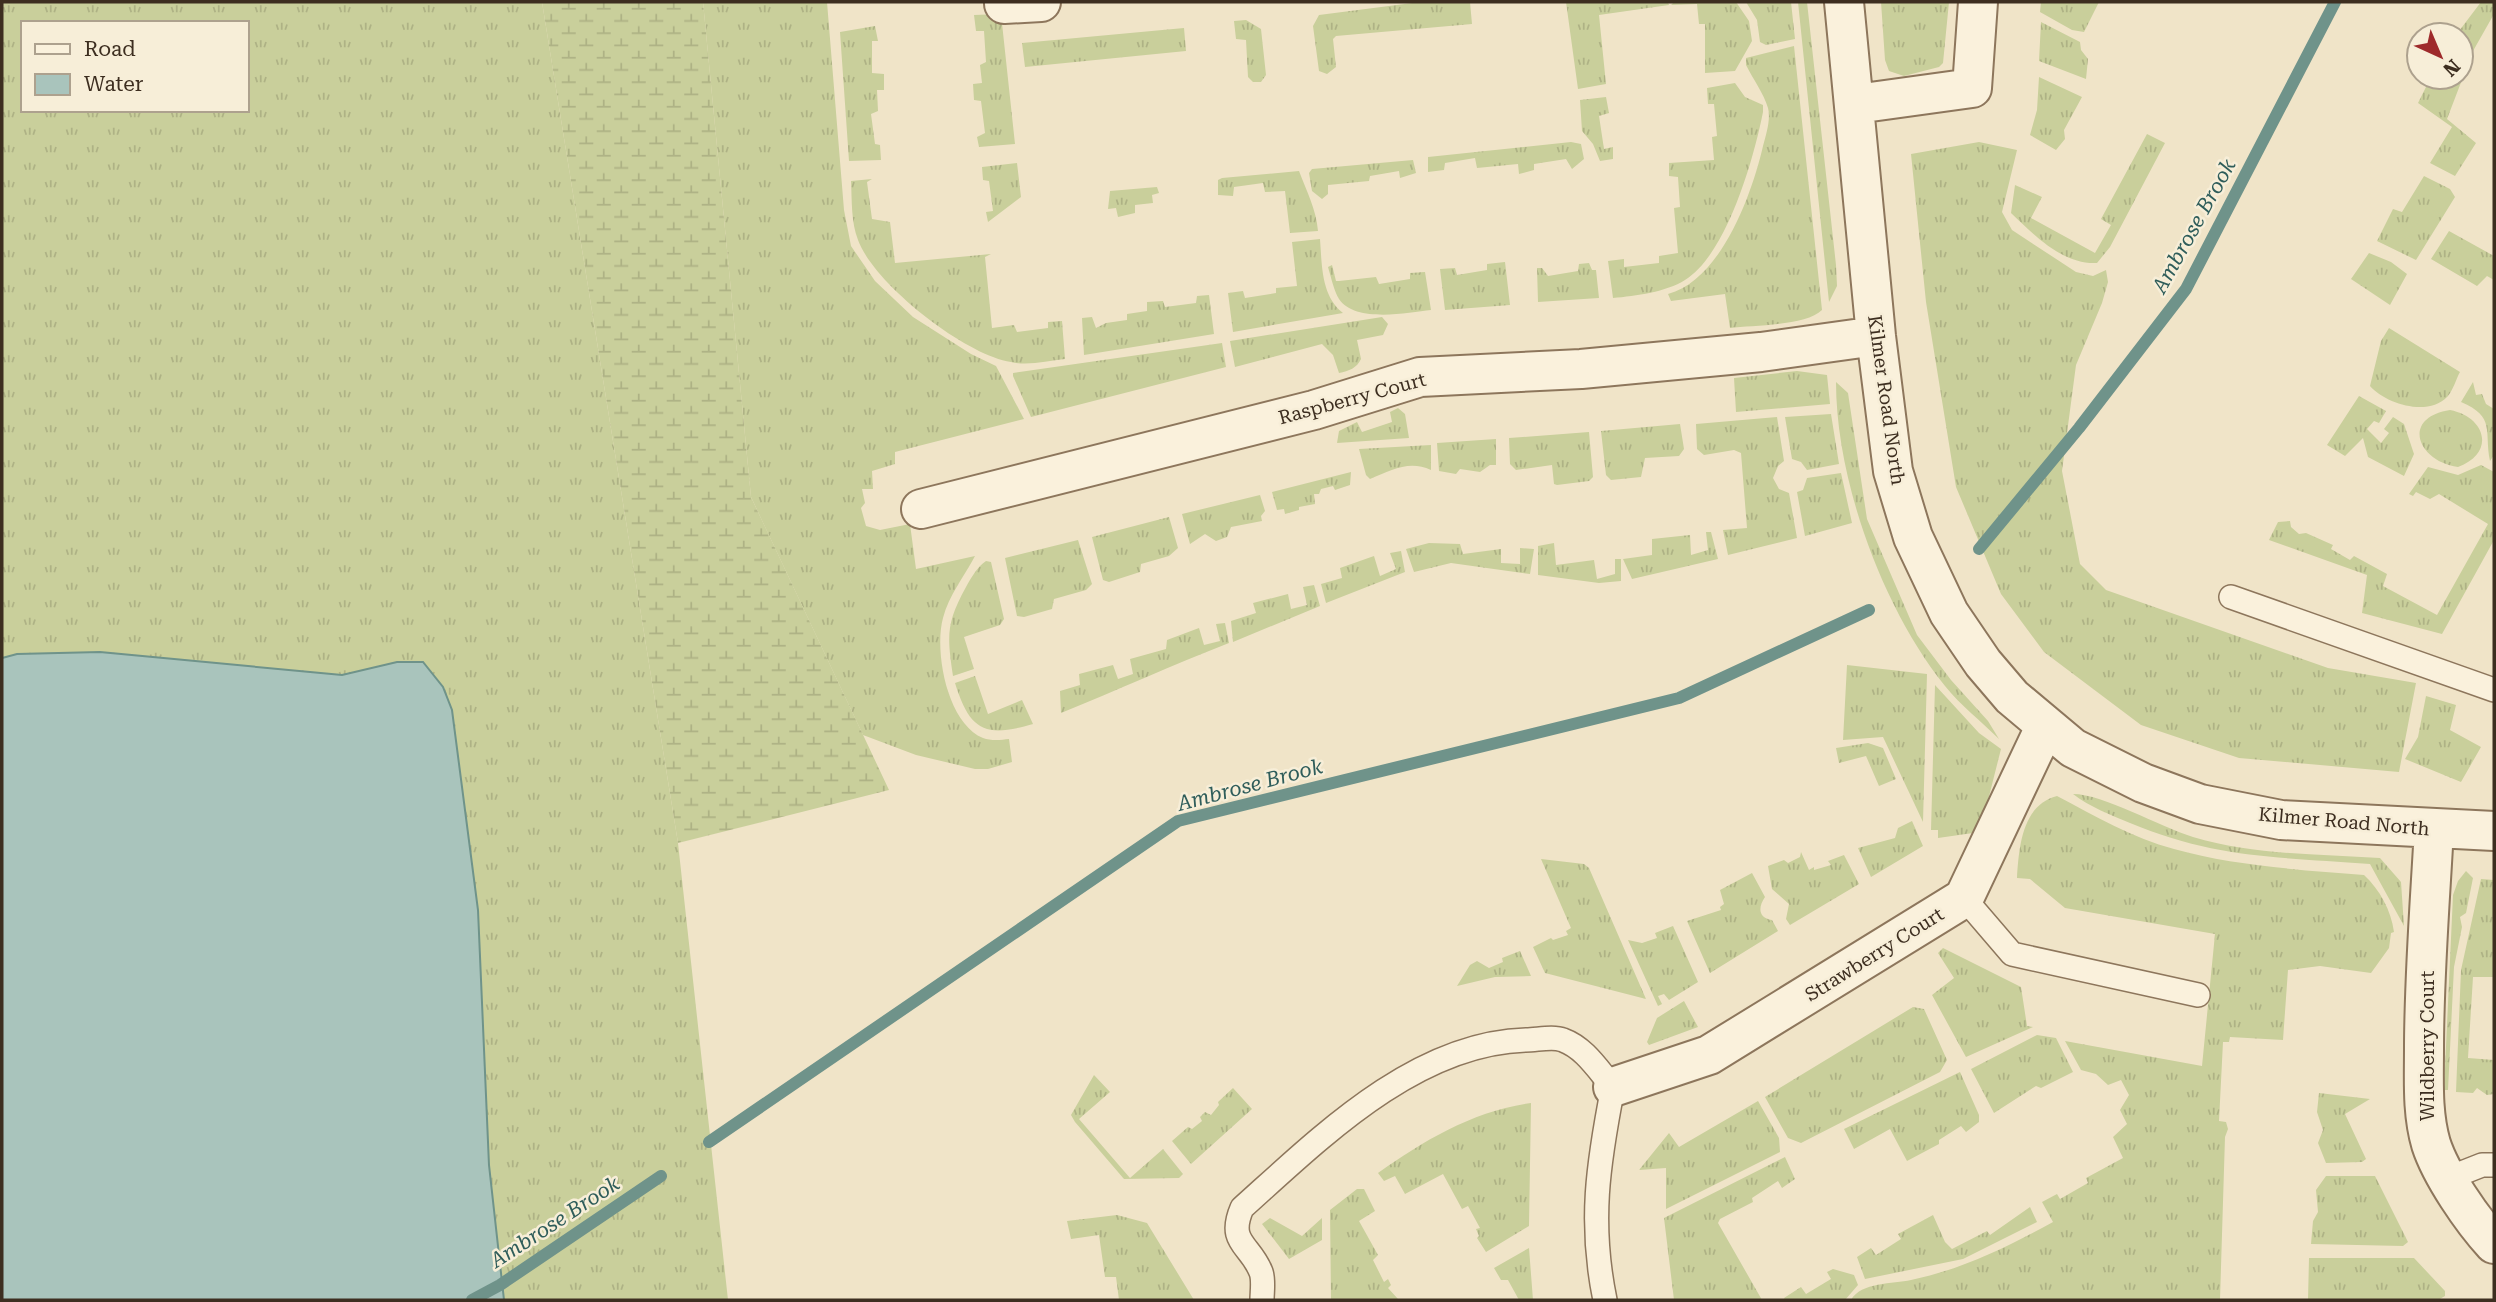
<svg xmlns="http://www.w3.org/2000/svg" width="2496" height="1302" font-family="'Roboto Serif',serif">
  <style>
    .grass { fill: url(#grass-tufts); fill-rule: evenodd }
    .wetland { fill: url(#wetland-marsh) }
    .water { fill: #a9c4bc; stroke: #6f938a; stroke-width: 2 }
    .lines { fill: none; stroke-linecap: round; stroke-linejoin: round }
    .stream { stroke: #6f938a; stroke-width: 12 }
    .lane-casing { stroke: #8d765c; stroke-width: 26 }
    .street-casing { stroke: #8d765c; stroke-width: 42 }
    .lane { stroke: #faf1dc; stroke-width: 23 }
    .street { stroke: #faf1dc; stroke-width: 38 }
    .labels { text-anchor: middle; stroke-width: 5; stroke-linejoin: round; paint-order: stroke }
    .street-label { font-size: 19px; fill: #3d2e20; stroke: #f7eed8 }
    .water-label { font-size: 21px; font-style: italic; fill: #2f5d5a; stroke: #f7eed8 }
  </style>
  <defs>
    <pattern id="grass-tufts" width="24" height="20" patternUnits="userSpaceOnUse" patternTransform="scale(1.75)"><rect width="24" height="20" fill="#c9cf9b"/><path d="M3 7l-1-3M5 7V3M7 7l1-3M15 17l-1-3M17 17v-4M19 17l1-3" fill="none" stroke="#aeb285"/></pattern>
    <pattern id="wetland-marsh" width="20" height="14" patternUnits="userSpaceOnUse" patternTransform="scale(1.75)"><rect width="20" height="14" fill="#c9cf9b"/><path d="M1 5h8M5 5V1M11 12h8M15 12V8" fill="none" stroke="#aeb285"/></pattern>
  </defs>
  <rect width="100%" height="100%" fill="#f0e4c8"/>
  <path class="grass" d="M2,2H542L678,843L728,1300H504L489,1165L478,910L452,710L397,662L342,675L100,652L17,654L2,658ZM23,23H247V110H23Z
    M703,2H827L844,210L851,246L875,281L913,317L971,354L996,366L1024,419L895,452V464L872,471L873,489H862L865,503L861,508L866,526L880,530L910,524L916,569L975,556C964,577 949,595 943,618C934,651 947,723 983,738C991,741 1001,740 1009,739L1012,762L988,769H975L916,755L863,735L751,497Z
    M1420,2H1470L1472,24L1336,36L1333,39L1336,67L1327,74L1319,71L1313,26L1319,15Z
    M1566,2H1668L1669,5L1599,15L1606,84L1578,89Z
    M1674,2H1736L1749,21L1752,41L1735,71L1705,73V24H1699L1697,4L1671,5Z
    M1746,2H1791L1795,39L1766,45L1760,42L1757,20Z
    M1798,2H1807L1836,265L1837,286L1829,302Z
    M1881,2H1949L1943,63L1939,67L1904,76L1889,71L1885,60Z
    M2041,2H2099L2084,32L2072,30L2040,12Z
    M2481,2H2494V14L2473,51L2447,119L2476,143L2455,176L2430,163L2452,127L2418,103L2431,77H2461V35H2456Z
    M1001,14L1015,144L979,147L977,137L985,133L981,101L974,100L973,84L982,83L980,65L986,62L984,31H976L974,15Z
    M1246,20L1261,29L1266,75L1261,82H1253L1248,77L1246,40L1236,39L1234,21Z
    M2041,22L2080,42L2081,50L2088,59L2086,79L2039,61Z
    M875,26L878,41H872V73L884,74V90H877L878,111L871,114L875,144L880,145L881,160L849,161L840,32Z
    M1184,28L1186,51L1025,67L1022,43Z
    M1794,46L1822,310C1806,326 1753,325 1730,328L1725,294L1671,301L1668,294C1721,280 1752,194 1763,146C1766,135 1771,119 1768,108C1764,94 1753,79 1746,65V58Z
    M2039,77L2082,97L2064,130L2065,139L2056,150L2030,135L2037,110Z
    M1735,83L1745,97L1763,105V112C1754,158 1727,254 1685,280C1666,292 1636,296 1613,298L1608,261L1624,259V267L1659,263V256L1678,253L1674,208L1680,207L1678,177L1669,176V163L1714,160L1712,137L1717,136L1714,104H1708L1707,88Z
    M1606,97L1609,113L1599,116L1604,149L1613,147V159L1600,161L1593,144L1582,131L1580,100Z
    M2147,134L2165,143L2110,247L2097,263C2063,265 2034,235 2011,213L2015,185L2042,197L2031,218L2095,253L2111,225L2101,219Z
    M1571,142L1581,144L1584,159L1572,169L1566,159L1534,164V170L1519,174L1518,164L1477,168L1475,158L1445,163L1444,170L1428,172V157Z
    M1979,142L2017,150L2002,212L2012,230L2076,272L2093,276L2106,270L2108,282L2102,303L2076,365L2062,471L2080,564L2106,590L2328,668L2416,683L2399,772L2239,758L2141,725L2044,652L2001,594L1956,487L1926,302L1911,154Z
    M1413,160L1416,173L1400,178L1399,171L1370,176L1369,181L1328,185V194L1322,199L1312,191L1309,173L1312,169Z
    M1017,163L1021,197L988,222L986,212L993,211L989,181L983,180L982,167Z
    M1299,171C1307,192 1316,209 1318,231L1290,233L1285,191L1265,192L1263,183L1234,187L1233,196L1218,195V180L1222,178Z
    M2424,176L2450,189L2455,197L2416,260L2377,241L2393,209L2402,212Z
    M872,179L867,182L872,219L890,222L895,263L991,254L985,257L992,328L1014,325L1017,332L1048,328V322L1062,321L1065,359C1047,361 1028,366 1011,362C965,355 874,284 858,240C851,222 852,201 851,181Z
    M1157,187L1159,193L1152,195L1153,203L1135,205V213L1118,217L1116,208L1108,209L1110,191Z
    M2449,231L2494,256V280L2487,276L2477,286L2431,259Z
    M1320,239C1322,265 1321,296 1343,313L1233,332L1228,293L1243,291L1245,298L1276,293V288L1297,286L1292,242Z
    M2369,253L2391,262L2407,274L2390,305L2351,279Z
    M1505,262L1510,305L1445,310L1440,269L1455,268L1457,275L1487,270V264Z
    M1589,263L1592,270H1596L1599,298L1538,302L1537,268H1542L1548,276L1578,271L1579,264Z
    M1332,265L1336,281H1339L1376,277L1379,284L1410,279V273L1425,272L1431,310C1407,313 1355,323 1339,299C1334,291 1331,277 1328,267Z
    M1209,295L1214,334L1084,355L1082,318L1092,317L1096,328L1106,323L1127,320V314L1147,311V302L1163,301L1165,307L1196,303L1197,296Z
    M1382,317L1388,324L1383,335L1357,340L1361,359C1357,368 1349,371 1339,373L1333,355L1322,344L1235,367L1230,341Z
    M2389,328L2460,372C2456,379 2453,391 2447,397C2428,417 2386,404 2370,386L2381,341Z
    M1222,343L1226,367L1031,417L1013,376V373Z
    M1797,371L1827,375L1830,404L1736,412L1734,378Z
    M1836,382L1848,393L1867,519L1917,635L1951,680L1988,721L1999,739C1981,721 1961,706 1945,686C1883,609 1836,481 1836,382Z
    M2473,382L2476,395L2482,394L2486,404L2494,409V455L2490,461C2484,431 2496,417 2461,402Z
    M2359,396L2386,411L2379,423L2374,421L2367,429L2381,443L2389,433L2384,429L2393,417L2404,424L2414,454L2404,476L2368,457L2363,438L2345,456L2327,445Z
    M1398,408L1405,414L1409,438L1337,443L1339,431L1357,422L1362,432L1392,422L1390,412Z
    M2450,410C2486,417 2496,453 2458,467C2418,462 2400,418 2450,410Z
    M1831,414L1839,464L1807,470L1801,462L1792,459L1785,417Z
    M1777,417L1784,461L1778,466L1773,478L1779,489L1789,493L1797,538L1728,555L1723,530L1747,528L1741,453L1734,450L1704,455L1697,449L1696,424Z
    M1680,424L1684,449L1679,456L1645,458L1641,477L1611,480L1606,475L1601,431Z
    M1589,432L1593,477L1589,481L1557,485L1554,484L1552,465L1516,470L1510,464L1509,438Z
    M1496,439V465H1490L1480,472L1460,469L1456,474L1439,471L1437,443Z
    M1431,445V470C1409,460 1392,470 1370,479L1366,475L1359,449Z
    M2481,465L2494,472V540L2442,634L2362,613L2367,575L2269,540L2278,522L2290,521L2291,527L2299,534L2306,533L2333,545L2331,549L2350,560L2354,556L2387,574L2383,586L2437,615L2488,524L2439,494L2430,499L2416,492L2413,496L2409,494L2428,467L2458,475Z
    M1351,472L1350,485L1335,490L1333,486L1321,489L1319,494H1314L1315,504L1299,507V510L1285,514L1284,509L1277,510L1272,492Z
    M1841,473L1852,523L1805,536L1797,492L1803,490L1807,478Z
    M1260,495L1265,511L1261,516L1262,521L1231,527L1227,537L1216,541L1205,534L1190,544L1182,514Z
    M1169,517L1178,548L1169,556L1141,564L1140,572L1109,582L1103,580L1092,537Z
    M1706,532H1711L1718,559L1632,579L1623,559L1652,555V539L1690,535L1691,555L1708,550Z
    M1078,540L1092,584L1086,590L1054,599L1052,609L1024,617L1017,616L1005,558Z
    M1429,543L1460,544L1463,554L1501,549V563L1520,564V548L1534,549L1530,574L1451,563L1414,572L1406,549Z
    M1554,543L1556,565L1594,560L1597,579L1615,574V559H1621V581L1599,583L1538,575V546Z
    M1401,551L1405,572L1326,603L1321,584L1342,578L1340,568L1374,556L1380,576L1396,569L1390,553Z
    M986,561L991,562L1004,619L1000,625L964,637L974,669L953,676C947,636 946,623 966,587C971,578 977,567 986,561Z
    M1314,585L1320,606L1233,642L1231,621L1256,613L1253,603L1288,594L1291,609L1307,605L1303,587Z
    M1225,623L1229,643C1172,665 1118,690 1061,713L1060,691L1080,685L1079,674L1113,665L1118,679L1133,674L1130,659L1166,649L1167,640L1199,628L1204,645L1220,641L1216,624Z
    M1847,665L1927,674L1923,822L1883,737L1843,740Z
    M975,676L988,714L1022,700L1033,724C985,738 970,731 955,683Z
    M1935,685L1979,733L2001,749L1980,832L1938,838V830H1931Z
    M2426,696L2456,705L2450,730L2481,747L2461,782L2405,759L2418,737Z
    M1868,743L1883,748L1896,779L1879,786L1866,756L1839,763L1836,748Z
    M2073,794C2103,794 2160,827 2193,837C2253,855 2318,854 2380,858L2401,882L2404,926L2370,864C2281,857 2216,859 2130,823C2111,815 2090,807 2073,794Z
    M2057,796C2095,816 2133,838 2174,849C2234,866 2303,870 2364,875C2380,890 2391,910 2394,932L2391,933L2389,948L2371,973L2320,966L2288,970L2283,1040L2230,1037L2229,1042H2223L2219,1121L2226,1122L2228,1129L2225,1137L2220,1300H1851C1861,1282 1893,1284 1911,1280C1963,1269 2007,1247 2053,1222L2042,1202L2057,1194L2060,1199L2088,1183L2086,1178L2123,1158L2113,1137L2127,1124L2120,1110L2129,1095L2121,1080L2108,1085L2096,1074L2081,1070L2065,1041L2202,1066L2215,934L2065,908L2030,879L2017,878C2019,847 2022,805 2057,796Z
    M1912,821L1923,846L1871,877L1858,848L1895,838L1898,828Z
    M1801,852L1809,870L1814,867V870L1831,865L1828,861L1844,855L1859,884L1790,925L1786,919L1789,904L1772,889L1768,866L1784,860L1788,863L1800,857Z
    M1541,859L1584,864L1589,868L1646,999L1545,973L1533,947L1551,938L1553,940L1568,935L1566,931L1571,928Z
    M2466,871L2473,878L2466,913L2460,917L2462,927L2454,967L2448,1090H2444L2453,895L2458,881Z
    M1752,873L1765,897C1758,907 1758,918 1772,920L1778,931L1710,973L1687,921L1721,910L1720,907L1724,904L1720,890Z
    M2481,879L2494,880V977H2473L2468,1058L2494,1060V1094L2487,1095L2477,1088L2473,1093L2456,1092L2461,970Z
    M1673,926L1698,982L1669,1000L1664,994L1658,996L1662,1004L1658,1006L1628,940L1642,943L1657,938L1655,933Z
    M1943,948L2021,987L2027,1026L2033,1027L1966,1057L1932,995L1954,978L1938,953Z
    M1520,951L1531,976L1495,977L1457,986L1470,965L1477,961L1489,968L1503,962L1502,958Z
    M1684,1001L1698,1027L1649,1045L1647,1042L1657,1018Z
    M1913,1007L1924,1009L1947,1060L1940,1072L1801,1143L1788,1138L1765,1097Z
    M2037,1035L2056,1038L2073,1072L2041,1088L2036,1086L1994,1113L1971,1069Z
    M1960,1072L1979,1115V1122L1966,1132L1961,1126L1939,1140V1144L1907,1161L1890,1129L1854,1149L1844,1129Z
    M1094,1075L1110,1092L1079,1119L1130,1178L1163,1149L1183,1174L1179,1178L1124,1179L1075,1122L1071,1115Z
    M1233,1088L1252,1109L1191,1164L1172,1141L1188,1127L1192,1129L1202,1121L1200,1117L1205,1112L1211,1115L1219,1105L1218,1102Z
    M2319,1093L2370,1099L2345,1114L2366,1159L2362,1162L2326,1163L2318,1143L2323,1130L2317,1112Z
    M1758,1101L1779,1138L1780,1152L1666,1209V1168L1639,1170L1669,1133L1679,1147Z
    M1531,1103L1529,1226L1486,1252L1477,1238L1479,1236L1476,1229L1480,1228L1468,1206L1462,1209L1443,1174L1405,1194L1395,1176L1384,1181L1378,1173C1425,1140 1473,1111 1531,1103Z
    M1785,1157L1795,1179L1782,1188L1778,1181L1752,1198L1753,1202L1720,1219L1718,1223L1762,1300H1674L1664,1218Z
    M2326,1176H2375L2408,1242L2403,1246L2311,1244L2313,1221L2318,1212L2316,1190Z
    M1357,1189H1364L1375,1211L1359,1221L1378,1255L1373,1260L1384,1282L1388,1279L1391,1285L1388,1288L1398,1299L1395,1300H1331L1330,1210Z
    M2030,1207L2037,1222L1963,1259L1865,1279L1857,1257L1871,1248L1876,1255L1901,1239L1898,1234L1933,1215L1945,1242L1952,1249L1987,1231L1990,1235Z
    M1117,1215L1147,1223L1194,1300H1119L1116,1277H1105L1099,1235L1071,1239L1067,1221Z
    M1270,1218L1302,1236L1322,1218V1240L1289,1259L1262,1224Z
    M1529,1248L1533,1300H1519L1508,1280H1501L1494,1268Z
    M2309,1258H2414L2445,1291V1296L2438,1300H2308Z
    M1833,1269L1854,1275L1858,1285L1845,1300H1785L1784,1298L1801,1287L1806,1294L1831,1279L1827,1272Z"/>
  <path class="wetland" d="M542,2H703L751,497L889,790L678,843Z"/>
  <path class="water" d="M100,652L342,675L397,662H423L443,687L452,710L478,910L489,1165L504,1300H2V658L17,654Z"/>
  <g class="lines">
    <path class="stream" d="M1979,549L2079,428L2186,289L2335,2
      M709,1142L1178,821L1679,698L1869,610
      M472,1300L500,1285L661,1176"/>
    <defs>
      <path id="lane" d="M2231,597L2494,690
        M1964,898L2012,954L2198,995
        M2449,1178L2482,1165H2494
        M1262,1300C1262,1292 1264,1280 1261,1272C1250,1244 1227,1243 1242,1208C1320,1138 1415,1043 1526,1040C1537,1040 1553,1036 1563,1040C1585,1048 1598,1070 1613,1087C1598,1164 1589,1223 1605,1300"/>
      <path id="street" d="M1004,2V4L1041,2
        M1844,2L1876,336L1893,471L1913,537L1949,613L1983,663L2012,697L2073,748L2143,783L2200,804L2281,820L2494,831
        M1856,104L1972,88L1978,2
        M921,509L1314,410L1420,377L1581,369L1761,352L1876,336
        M2434,829C2430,902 2424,975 2424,1049C2424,1081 2422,1113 2431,1144C2441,1175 2472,1220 2494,1244
        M1613,1087L1709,1055L1964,898L2045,727"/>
    </defs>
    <use href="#lane" class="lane-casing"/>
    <use href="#street" class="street-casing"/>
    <use href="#lane" class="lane"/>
    <use href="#street" class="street"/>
  </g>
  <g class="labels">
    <g class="street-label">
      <text transform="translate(1352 398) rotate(-15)" y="7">Raspberry Court</text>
      <text transform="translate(1887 400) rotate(82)" y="7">Kilmer Road North</text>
      <text transform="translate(2344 821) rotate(5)" y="7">Kilmer Road North</text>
      <text transform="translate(1874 954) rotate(-32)" y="7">Strawberry Court</text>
      <text transform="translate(2427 1046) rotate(-90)" y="7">Wildberry Court</text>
    </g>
    <g class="water-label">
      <text transform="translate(2194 226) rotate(-61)" y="7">Ambrose Brook</text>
      <text transform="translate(1250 785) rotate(-15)" y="7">Ambrose Brook</text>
      <text transform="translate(555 1222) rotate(-33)" y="7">Ambrose Brook</text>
    </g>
  </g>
  <rect width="2496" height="1302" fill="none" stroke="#3d2e20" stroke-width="7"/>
  <rect x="21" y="21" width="228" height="91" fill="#f7eed8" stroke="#ada18e" stroke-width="2"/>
  <rect x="35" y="44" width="35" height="10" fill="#faf1dc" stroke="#ada18e" stroke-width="2"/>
  <text x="84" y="56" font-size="21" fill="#3d2e20">Road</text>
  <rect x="35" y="74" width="35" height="21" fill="#a9c4bc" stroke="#ada18e" stroke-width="2"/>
  <text x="84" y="91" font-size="21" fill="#3d2e20">Water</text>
  <g transform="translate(2440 56) rotate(136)"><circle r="33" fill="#f7eed8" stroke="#ada18e" stroke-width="2"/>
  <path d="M0-5L12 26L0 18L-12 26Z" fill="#9e2a2b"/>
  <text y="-10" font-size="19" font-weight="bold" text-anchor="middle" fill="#3d2e20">N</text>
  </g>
</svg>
